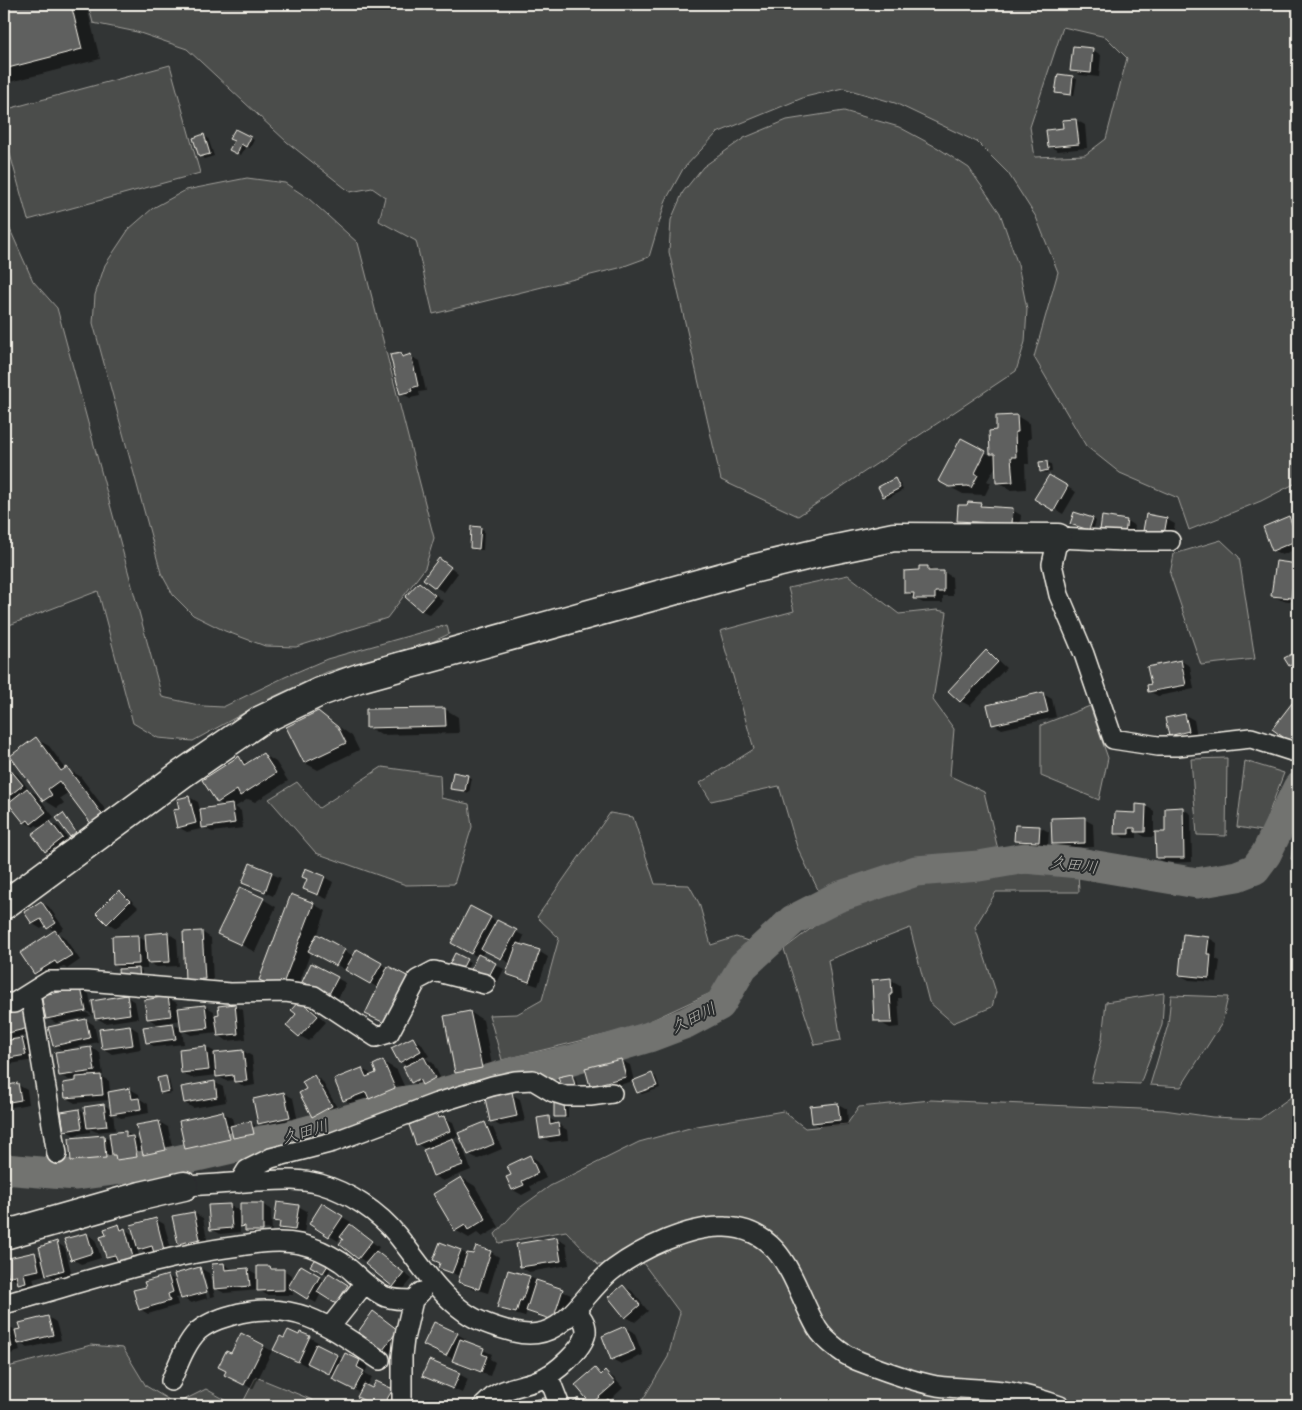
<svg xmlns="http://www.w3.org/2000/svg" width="1302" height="1410" font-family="'Patrick Hand','Klee One',sans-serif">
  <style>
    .green { fill: #4b4d4c; stroke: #a09f9a; fill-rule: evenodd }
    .shadow { fill: #0007; fill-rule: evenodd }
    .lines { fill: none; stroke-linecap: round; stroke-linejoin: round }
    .river { stroke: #727370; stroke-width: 31 }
    .building { fill: #5f605f; stroke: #f4f1e8 }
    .street-casing { stroke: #f4f1e8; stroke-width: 22 }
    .secondary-casing { stroke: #f4f1e8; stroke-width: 31 }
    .street { stroke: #2a2d2e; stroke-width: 19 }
    .secondary { stroke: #2a2d2e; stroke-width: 28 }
    .labels { text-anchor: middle; stroke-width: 4; stroke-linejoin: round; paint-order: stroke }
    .water-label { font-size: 16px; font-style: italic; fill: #b3b2ac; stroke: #2a2d2e }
  </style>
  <rect width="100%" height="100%" fill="#323535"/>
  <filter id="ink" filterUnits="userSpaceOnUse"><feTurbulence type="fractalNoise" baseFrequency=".02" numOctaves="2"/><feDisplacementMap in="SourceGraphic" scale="10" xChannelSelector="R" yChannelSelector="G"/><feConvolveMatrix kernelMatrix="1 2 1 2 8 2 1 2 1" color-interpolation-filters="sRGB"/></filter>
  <g filter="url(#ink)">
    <path class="green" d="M88,4H1298V358L1295,360L1294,433L1298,435V482L1261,501L1189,530L1178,498L1120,473L1086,446L1034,357L1058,272L1036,217L1008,173L977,142L895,103L843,88L805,97L717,133L683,169L666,200L649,257L619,268L433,314L416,241L379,221L385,197L372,188L350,192L287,142L187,49L137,32L93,23ZM1063,27L1106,37L1127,58L1106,139L1085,155L1035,157L1030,127Z
      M170,65L200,173L28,220L4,132V110Z
      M844,111L899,127L938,148L969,168L1000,213L1018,265L1027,309L1025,342L1016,371L798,516L721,480L669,252L671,220L683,192L703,167L744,138L787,120Z
      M247,178L285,183L308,198L358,243L434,538L425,568L387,618L296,647L265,646L225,631L193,615L173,595L161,573L93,323L95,295L105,265L129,229L153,208L186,190Z
      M4,216L33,281L57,308L162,697L203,706L223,707L285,677L327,659L447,625L449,634L432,642L327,672L271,698L193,741L158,738L133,723L98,591L4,627Z
      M1221,540L1239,557L1255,659L1201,665L1170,574L1174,554Z
      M848,575L899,614L937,610L947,612L933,700L954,729L950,776L984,792L1004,874L1078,870L1079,892H996L975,927L996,992L992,1007L953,1023L929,1002L910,928L828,960L841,1040L815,1045L784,949L830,914L797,847L779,786L711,801L700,783L754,749L720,631L794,611L788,588Z
      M1090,706L1108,758L1099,800L1041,776V725Z
      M1227,758L1226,836L1197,835L1191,759Z
      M1245,761L1284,773L1262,831L1237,827Z
      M382,767L440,775L441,798L469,804L472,827L454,884L406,885L316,853L269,799L297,782L319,808Z
      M610,813L633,817L655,884L689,885L699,903L711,945L736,937L748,941L717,990L637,1027L502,1060L489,1015L517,1014L542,1000L559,938L537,917Z
      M1298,829V863L1291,859L1294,834Z
      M1164,993L1162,1025L1140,1084L1091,1082L1102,1039L1106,1002Z
      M1171,995L1228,997L1222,1023L1181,1087L1150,1085L1168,1025Z
      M1298,1092V1406H639L668,1357L680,1313L643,1263L598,1265L566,1231L499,1243L495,1234L518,1209L550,1186L639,1142L697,1126L783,1111L805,1128L847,1124L859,1107L931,1100L1164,1110L1212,1117L1260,1119Z
      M91,1345L123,1348L146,1386L176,1404L206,1389L236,1406H4V1368Z
      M256,1377L310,1399L322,1406H241Z"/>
    <path class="shadow" d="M4,4H86L100,59L6,83L4,82Z
      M1093,50L1101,55L1099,77L1080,75L1072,70Z
      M1059,75L1077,79L1074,96L1056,92Z
      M1076,120L1085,125L1087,148L1058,151L1049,146L1064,129L1063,121Z
      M235,130L254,140L250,148L246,146L241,155L231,150L235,141Z
      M204,136L208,138L214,156L204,159L200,156Z
      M401,354L406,357L410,356L419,361L426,391L419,392L420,396L410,398L401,393Z
      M1017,416L1030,424L1031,439H1028L1029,464H1025L1026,489L1011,490L998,482L997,464L987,481L991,483L985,495L963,494L939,481L962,439L992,456L990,432L998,431Z
      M1047,462L1051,464L1052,472L1045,473L1041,471Z
      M1049,477L1076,492L1063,514L1036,498Z
      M895,480L899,482L903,490L888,498L884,496Z
      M980,504L988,508L1012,510L1021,515L1020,528L967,525L959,520Z
      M1289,517L1298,521V548L1282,555L1273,550Z
      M1093,519L1096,521L1093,531L1075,525Z
      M1166,519L1175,524L1172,539L1153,535Z
      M1127,521L1135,526L1133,538L1110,534L1102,529Z
      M480,528L484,530L483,550H475L471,547Z
      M1277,562L1298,565V602L1281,600L1272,595Z
      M448,565L458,573L444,592L435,587Z
      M928,567L936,572H944L952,577L953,596H943V603H923L905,592L920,572Z
      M420,583L428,588L443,601L430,615L421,610Z
      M986,652L994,657L1006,668L970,706L961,701L950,691Z
      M1298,653V665L1294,668L1290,666L1286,659Z
      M1181,661L1190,666L1194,689L1158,696L1149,691Z
      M1043,694L1052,699L1056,717L1002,729L993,724Z
      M445,709L458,717L459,733L381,735L368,727Z
      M318,713L331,721L352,736L359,750L318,770L305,763Z
      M1185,715L1194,720L1197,736L1179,740L1170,735Z
      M36,739L49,746L66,769L80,776L117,825L69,792L60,798L64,803L57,808L44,800Z
      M263,754L276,762L288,781L255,802L248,799L235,807L241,811L243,828L212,832L205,828L187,832L178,827L181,810L189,797L198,802L200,810L226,807L218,802L239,758L248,763Z
      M10,770L18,775L30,791L36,794L54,817L49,821L59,827L71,843L55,856L46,851L42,828L36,825L34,827L25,822L12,805L10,807L4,803V774Z
      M454,774L472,778L469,793L452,788Z
      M1146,806L1154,811V837H1145L1137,832V838H1124L1116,833Z
      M1183,809L1191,814L1192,862L1166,863L1157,858L1166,833Z
      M63,814L66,817L79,834L74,838L70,836Z
      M1084,819L1093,824L1094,847L1062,848L1053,843Z
      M1040,827L1049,832L1048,847L1024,845L1016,840Z
      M251,865L281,878L273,896L244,883Z
      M324,877L333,882L327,899L305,889Z
      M119,892L128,897L138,907L116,928L108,923Z
      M263,899L276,907L255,952L219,933Z
      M41,902L49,907L64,928L57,933L64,937L80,960L67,969L63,966L44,978L35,973L22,953L55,932L46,925L41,929L33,924Z
      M313,904L326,911L317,936L354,956L357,951L388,968L379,988L311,951L295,995L274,987Z
      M490,918L524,936L520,945L540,952L548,957L538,986L516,979L507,974L511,964L485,949L481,957L504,969L497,983L480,975L478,957L452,943Z
      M202,932L211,938L213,983L195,984L187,979Z
      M168,933L177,939L179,966L157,967L147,962V969H139L142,971L143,982L114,965L137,936L147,942Z
      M1209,938L1217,943L1216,959L1220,961L1217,982L1189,980L1180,975Z
      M455,955L470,963L465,972L450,964Z
      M312,965L346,983L337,1000L312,987Z
      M891,980L900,985L901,998H898L900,1027L890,1028L876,1020Z
      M81,989L89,994L93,1015L81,1007L79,1009L92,1016L56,1023L47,1018L61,993Z
      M127,997L135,1002L138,1018L105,1023L97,1018Z
      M168,998L177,1003L178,1010L205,1006L214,1011V1016L220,1015L234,1005L243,1010L246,1039L227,1041L219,1035L218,1032L191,1035L182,1030L184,1044L155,1047L147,1042L173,1024L182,1029L181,1020L157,1024L148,1018Z
      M300,1001L309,1006L326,1022L309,1041L300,1036L288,1025L298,1014Z
      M4,1012L37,1033L5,1040V1042L22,1039L31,1044L34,1060L4,1065Z
      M470,1012L483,1020L494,1075L470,1080L456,1073Z
      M85,1019L94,1025L98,1042L67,1049L68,1051L91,1048L100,1053L103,1075L100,1076L109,1081L110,1092L130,1089L139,1094L140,1099L148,1104L149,1113L121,1118L113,1113L115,1130L97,1132L90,1129V1132L74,1135L65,1130L79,1110L86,1114L104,1105L112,1110L110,1100L75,1103L66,1098L78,1082L77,1079L69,1080L60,1075L65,1052L54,1045Z
      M130,1026L138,1031L141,1049L112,1054L104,1049Z
      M413,1038L421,1043L429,1056L425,1058L433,1063L443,1083L431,1089L425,1085L421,1087L412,1082L408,1066L400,1062Z
      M206,1047L215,1052V1054L243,1051L252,1056L255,1085L244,1087L235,1080L226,1081L217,1075L191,1078L182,1073Z
      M621,1060L630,1065L634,1081L600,1090L591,1085Z
      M383,1062L397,1070L408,1095L383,1106L375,1101L358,1108L344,1100L362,1069L373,1075L378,1073Z
      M571,1075L575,1077L579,1091L572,1093Z
      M652,1075L656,1077L660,1088L642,1094L638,1092Z
      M314,1076L322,1081L339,1111L322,1121L313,1116L308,1089Z
      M166,1078L169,1080L172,1093L165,1094L161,1092Z
      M214,1082L223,1087L226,1102L193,1108L185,1103Z
      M18,1085L27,1090L29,1104L6,1108L4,1107V1087Z
      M284,1093L293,1098L298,1122L268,1128L259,1123Z
      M511,1094L520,1099L525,1121L500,1126L491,1121Z
      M564,1104L568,1106V1118H559L556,1116Z
      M838,1104L847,1109L848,1125L822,1127L813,1122Z
      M223,1113L232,1118L234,1126L251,1122L255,1125L257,1136L237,1140L238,1144L195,1153L186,1148Z
      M437,1115L453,1122L458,1136L451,1139L462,1145L471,1170L443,1181L434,1176L427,1150L417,1144Z
      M549,1118L567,1130L568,1140L550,1142L541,1137Z
      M159,1122L168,1127L174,1155L152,1160L144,1155L145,1162L126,1165L117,1160V1156L114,1155V1162L81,1165L72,1160L104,1136L111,1140L125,1132L141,1142Z
      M484,1123L493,1128L502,1149L478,1159L469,1154Z
      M530,1156L538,1161L546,1178L530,1186L532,1190L522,1195L513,1190L508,1178L513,1175Z
      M462,1178L475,1186L499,1227L482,1237L477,1233L469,1238L455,1230Z
      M262,1204L271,1209L272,1235L255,1236L240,1225V1232L220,1234L212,1229L230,1205L238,1210L239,1219ZM270,1229V1232H252L250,1230Z
      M298,1206L307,1211L304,1234L289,1232L281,1227V1224L275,1221Z
      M331,1210L351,1222L349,1225L379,1247L376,1252L385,1257L412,1279L402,1291L393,1286L368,1263L359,1258L345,1239L341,1236L338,1241L311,1224Z
      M194,1213L203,1218L208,1244L188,1248L179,1243Z
      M155,1219L164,1224L173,1255L155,1252L148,1254L137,1249L141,1262L127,1266L107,1256V1236L119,1225L135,1236Z
      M87,1234L95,1239L101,1258L81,1264L72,1259Z
      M557,1238L566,1243L569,1265L529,1272L521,1267Z
      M57,1243L65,1248L72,1275L56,1279L48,1274L33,1278L35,1286L27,1288L9,1276L34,1253L43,1258Z
      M460,1251L468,1255L474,1256L491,1252L499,1257L488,1293L468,1287L459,1282L461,1277L440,1267L441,1264L434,1260Z
      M316,1259L331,1268L327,1274L356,1291L345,1308L321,1293L316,1303L292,1289L293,1295H267L259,1290L224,1293L215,1288L224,1264L233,1270L248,1269L258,1275L270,1267L275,1270H283L292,1275V1282L301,1267L325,1281L329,1275L312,1265Z
      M200,1268L209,1273L215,1296L191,1303L181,1297L176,1298L178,1305L148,1314L140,1309L147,1288L168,1276L177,1281ZM200,1273H203L210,1297L207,1298Z
      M4,1275L7,1277L11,1294L4,1296Z
      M529,1277L571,1295L562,1324L536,1315L527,1310L525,1317L507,1312L499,1307Z
      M623,1286L632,1291L648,1311L635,1322L626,1317Z
      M373,1313L406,1336L392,1354L360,1331Z
      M48,1317L56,1322L61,1340L28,1348L18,1342L20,1351L4,1356V1325L14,1329V1332L23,1330Z
      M625,1327L634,1332L643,1355L621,1364L612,1359Z
      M301,1333L318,1342L316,1346L343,1359L359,1361L368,1366L365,1373L372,1377L367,1387L372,1390H392L401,1395L395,1406H377L359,1396L361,1393L342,1384L335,1377L308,1363L307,1366L283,1354L284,1340L300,1336Z
      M457,1334L466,1339L464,1342L492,1354L490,1359L495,1362L490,1376L462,1366L453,1361L454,1359L433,1350Z
      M263,1346L272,1351L253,1389L235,1379L231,1355Z
      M595,1370L603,1375L605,1373L614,1378L623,1388L609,1401L618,1406H598L592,1403Z
      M459,1374L468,1379L462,1393L424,1376Z"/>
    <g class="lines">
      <path class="river" d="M4,1169L76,1175L167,1163L262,1141L290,1136L380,1111L400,1102L426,1098L516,1072L569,1061L649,1037L686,1023L720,1005L743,966L793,920L838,897L916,871L979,866L1025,858L1079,863L1197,883L1237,876L1255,869L1266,854L1298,788"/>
    </g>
    <path class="building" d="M4,4H71L82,49L4,69Z
      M1073,46L1093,48L1091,73L1070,71Z
      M1058,74L1073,76L1071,95L1055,93Z
      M1076,119L1079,144L1048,147L1046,130L1063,128L1062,120Z
      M235,129L251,137L246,147L241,144L237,154L229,150L234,141L229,139Z
      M204,134L210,154L199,157L193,138Z
      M401,353L402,357L411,354L418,386L411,388L412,391L400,394L390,355Z
      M1017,415L1018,432H1015L1016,457H1011L1013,482L996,483L995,454H990L989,431L996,430V416Z
      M961,438L986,451L975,473L978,475L971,488L968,486L949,487L938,481Z
      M1047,461L1048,470L1040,472L1039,462Z
      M1049,475L1068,486L1054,511L1034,499Z
      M895,478L900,488L883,497L878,487Z
      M968,502L981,503L980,506L1013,508L1012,524L957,521L958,505H967Z
      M1074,512L1093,518L1089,530L1070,524Z
      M1146,514L1167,518L1164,535L1143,531Z
      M1102,516L1127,520L1125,534L1100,530Z
      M1289,516L1298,540L1272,551L1263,527Z
      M471,526L481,527L479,549L470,548Z
      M439,558L451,567L435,588L423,579Z
      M1276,561L1298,564V576H1294L1291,598L1271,596Z
      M919,566H928V571H944V592H935V599H913L914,593H904V571L919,570Z
      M419,582L435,595L421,611L405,597Z
      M986,650L998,662L960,702L948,691Z
      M1298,651V662L1289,666L1284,658Z
      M1181,660L1186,685L1148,692L1147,685L1151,684L1147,667Z
      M1043,692L1048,712L992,725L987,705Z
      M1292,703L1298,708V748L1272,729Z
      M445,708L446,726L366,728V709Z
      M318,711L338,727L346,743L304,763L286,727Z
      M1185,714L1189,731L1169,736L1165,718Z
      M36,737L61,771L67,767L104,817L92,825L59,781L48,789L52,795L43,801L10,756Z
      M263,753L276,773L240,796L237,790L217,803L202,780L239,756L244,765Z
      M9,768L23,785L4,800V772Z
      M453,772L468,775L465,791L450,789Z
      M27,788L46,812L31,824L28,820L24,823L8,803Z
      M189,796L196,823L177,828L173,810L179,809L177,799Z
      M232,804L235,823L202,828L200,809Z
      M1136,804L1146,805L1145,832H1135V828H1129V834H1114L1115,812L1136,813Z
      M1183,807L1184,858H1156L1155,832H1165V808Z
      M63,813L76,832L70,837L56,818Z
      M1085,817V843L1052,844L1051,818Z
      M50,821L63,838L45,852L32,834Z
      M1015,825L1040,826L1039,842L1014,841Z
      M250,863L272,872L265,892L242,883Z
      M305,868L325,876L318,895L303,889L307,879L302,877Z
      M240,887L264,898L241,945L217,934Z
      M119,890L130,901L107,924L96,913Z
      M291,894L314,903L281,989L259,980Z
      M41,901L56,923L47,929L41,919L32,924L24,912Z
      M470,906L491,917L471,954L451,943Z
      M497,920L517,930L501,959L481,949Z
      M55,930L72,955L57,964L55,961L34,974L20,953Z
      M202,931L205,979L185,980L183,932Z
      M168,932L170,962L147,963L145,934Z
      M317,934L345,949L336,966L308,951Z
      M1183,934L1209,937L1207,954H1211L1209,978L1179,975Z
      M138,935L139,964L113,965L112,936Z
      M517,943L540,950L529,982L506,974Z
      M357,949L382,963L370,984L345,970Z
      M455,953L467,959L461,971L449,965Z
      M478,954L496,963L487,980L470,970Z
      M311,963L338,977L328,996L302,982Z
      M388,966L409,977L387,1024L365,1014Z
      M139,968L140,980L119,981L118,969Z
      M891,978L892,994H890L892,1023H880V1021H874L872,980Z
      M59,988H81L86,1011L46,1019L41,995L60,992Z
      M127,995L130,1014L95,1019L92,1001Z
      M168,996L171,1016L147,1019L144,1000Z
      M300,1000L318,1016L299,1037L286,1026L296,1014L291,1010Z
      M235,1004L238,1034L218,1036L215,1015L219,1014L218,1006Z
      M205,1005L208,1028L181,1031L178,1008Z
      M24,1006L29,1028L4,1034V1010Z
      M470,1011L482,1068L455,1073L444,1016Z
      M86,1019L90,1038L53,1046L48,1027Z
      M173,1023L176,1039L146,1043L143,1027Z
      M130,1025L133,1045L102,1049L99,1029Z
      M413,1037L421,1051L399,1063L391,1048Z
      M22,1038L26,1055L4,1059V1041Z
      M206,1046L209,1070L181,1073L179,1049Z
      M91,1047L95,1071L59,1076L55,1052Z
      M243,1050L247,1081L234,1082L233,1075L216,1077L214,1053Z
      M424,1057L435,1078L422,1085L419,1079L411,1083L403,1067Z
      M621,1059L626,1077L590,1086L585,1068Z
      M383,1060L395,1088L369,1099L366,1092L343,1101L334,1079L362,1068L366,1077L376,1073L373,1065Z
      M652,1073L657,1086L637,1093L632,1081Z
      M572,1074L576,1089L562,1090L558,1077Z
      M101,1075L103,1095L65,1098L63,1083L76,1081V1077Z
      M314,1075L332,1106L312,1117L299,1093L306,1089L302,1082Z
      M166,1076L169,1091L160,1093L157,1078Z
      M215,1081L217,1097L184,1103L181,1087Z
      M18,1083L21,1100L4,1103V1086Z
      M130,1088L132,1099L139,1098L141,1109L111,1114L108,1092Z
      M284,1092L290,1117L258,1124L253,1099Z
      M512,1092L517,1116L490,1122L485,1098Z
      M554,1103H564L565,1117H554Z
      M838,1103L840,1120L812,1123L810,1106Z
      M104,1104L107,1126L87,1128L84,1107Z
      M79,1109L82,1128L64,1131L61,1112Z
      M223,1111L230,1139L185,1149L179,1121Z
      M437,1113L439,1118L444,1116L450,1131L416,1145L409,1125Z
      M549,1116L550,1125L558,1123L560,1135L540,1138L537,1118Z
      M159,1121L166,1150L143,1155L136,1125Z
      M251,1121L254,1134L233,1138L230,1126Z
      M485,1122L494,1144L468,1155L458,1133Z
      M126,1131V1137L133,1136L137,1157L116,1160L115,1155H112L109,1133Z
      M104,1135L106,1158L71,1161L69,1138Z
      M453,1138L463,1165L433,1176L423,1150Z
      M530,1155L538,1173L522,1181L524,1185L512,1190L506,1177L511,1175L507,1166Z
      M461,1177L486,1219L468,1230L465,1225L455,1231L433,1194Z
      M277,1202L299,1205L295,1230L279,1228L280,1222L274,1221Z
      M240,1203H263V1231H245V1226L240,1227Z
      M322,1203L343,1216L329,1237L309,1224Z
      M230,1204L232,1228L210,1230L208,1205Z
      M194,1212L200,1239L178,1244L172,1216Z
      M156,1218L164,1250L154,1253L152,1246L138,1250L131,1225Z
      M119,1224L121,1230L125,1228L133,1257L118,1262L115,1255L106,1257L100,1237L106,1235L104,1229Z
      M350,1224L372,1241L358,1259L339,1244L343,1239L340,1237Z
      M87,1233L93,1253L71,1260L64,1239Z
      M557,1237L561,1261L520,1267L516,1244Z
      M57,1241L64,1270L46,1275L39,1247Z
      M440,1242L461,1250L452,1273L438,1268L440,1263L433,1260Z
      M476,1246L491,1251L479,1289L458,1282L467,1253L473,1254Z
      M376,1251L404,1273L393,1287L365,1264Z
      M35,1252L39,1270L24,1273L26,1282L18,1284L16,1275L8,1277L4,1259Z
      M316,1257L328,1265L323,1273L310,1266Z
      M224,1263L225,1270L248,1268L250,1286L214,1289L212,1264Z
      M301,1265L320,1276L307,1299L288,1287Z
      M257,1266H270L271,1269H284V1290L257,1291Z
      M200,1267L207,1292L181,1299L174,1274Z
      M508,1270L530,1276L522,1301L520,1300L516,1313L497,1308Z
      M329,1273L348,1285L336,1304L317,1292Z
      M168,1275L173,1292L168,1294L170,1301L139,1310L133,1290L146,1287L144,1282Z
      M536,1280L563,1289L553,1320L526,1311Z
      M623,1285L640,1305L625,1318L608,1297Z
      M373,1311L398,1330L383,1350L358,1332Z
      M48,1316L53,1335L18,1344L15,1330L21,1329L19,1323Z
      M434,1322L458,1333L446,1356L423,1345Z
      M4,1323H5L12,1347L4,1349Z
      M625,1326L635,1350L611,1360L602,1336Z
      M288,1330L299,1335L300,1332L310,1336L298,1362L273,1350L280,1336L284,1338Z
      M241,1333L264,1345L244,1385L224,1375L226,1371L218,1367L226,1351L231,1353Z
      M460,1339L484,1348L482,1354L487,1356L481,1372L452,1361Z
      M316,1344L338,1355L329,1374L307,1363Z
      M345,1353L360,1360L357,1367L364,1371L354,1390L332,1379Z
      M429,1360L460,1373L453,1389L422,1376Z
      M595,1368L601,1375L605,1371L615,1383L591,1404L575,1385Z
      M376,1381L393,1389L383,1406H375L357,1397L364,1384L372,1388Z
      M549,1397L550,1406H535L534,1400Z
      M578,1398L586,1406H569Z
      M608,1399L614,1406H599Z"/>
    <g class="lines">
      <defs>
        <path id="street" d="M1170,541H1123L1058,538L1052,564L1059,595L1084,654L1113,739L1158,746H1177L1251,738L1295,752
          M30,993L57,1154
          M4,1003H14L49,981H87L230,993L286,992L314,996L376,1037L389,1033L417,980L434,971L485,984
          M239,1183L247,1170L271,1158L333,1142L437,1103L492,1086L515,1081L533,1080L553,1092L566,1096H590L612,1093
          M184,1186C209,1185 233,1183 257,1181C278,1180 299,1178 320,1184C348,1192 379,1212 397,1235C419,1262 437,1293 466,1313C480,1323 498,1328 514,1332C565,1345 581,1293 614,1269C641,1249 690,1225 725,1227C785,1229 793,1286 817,1328C822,1337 831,1344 839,1350C850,1359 864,1363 877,1368C896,1375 916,1382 937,1386C961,1389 985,1388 1010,1392C1026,1395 1044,1400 1060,1406
          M4,1304C81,1283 159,1256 239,1246C259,1243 280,1240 300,1244C314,1247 329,1254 341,1262C356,1273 369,1290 386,1297C395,1300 404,1300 413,1300
          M330,1327L365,1283
          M548,1375L560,1406
          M171,1381C178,1365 185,1344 198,1331C210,1321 225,1317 240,1313C299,1300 333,1329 380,1360
          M402,1405V1356L404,1339L413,1300L421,1292
          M483,1406C487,1403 490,1399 494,1396C508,1386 526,1386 541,1379C556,1373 583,1349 586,1333C587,1323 581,1316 575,1310"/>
        <path id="secondary" d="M4,905L182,774L259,721L320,692L359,678L748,570L822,552L894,537L1058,538
          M4,1235L141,1196L184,1186"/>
      </defs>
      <use href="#street" class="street-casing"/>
      <use href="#secondary" class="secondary-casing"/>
      <use href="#street" class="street"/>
      <use href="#secondary" class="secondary"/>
    </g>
  </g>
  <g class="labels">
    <g class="water-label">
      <text transform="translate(1074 864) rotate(7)" y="6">久田川</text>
      <text transform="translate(693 1017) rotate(-26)" y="6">久田川</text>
      <text transform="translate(305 1131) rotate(-16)" y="6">久田川</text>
    </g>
  </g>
  <rect width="1302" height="1410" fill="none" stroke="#2a2d2e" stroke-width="20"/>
  <rect x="10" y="10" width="1282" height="1390" fill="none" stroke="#f4f1e8" stroke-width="2" filter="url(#ink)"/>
</svg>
